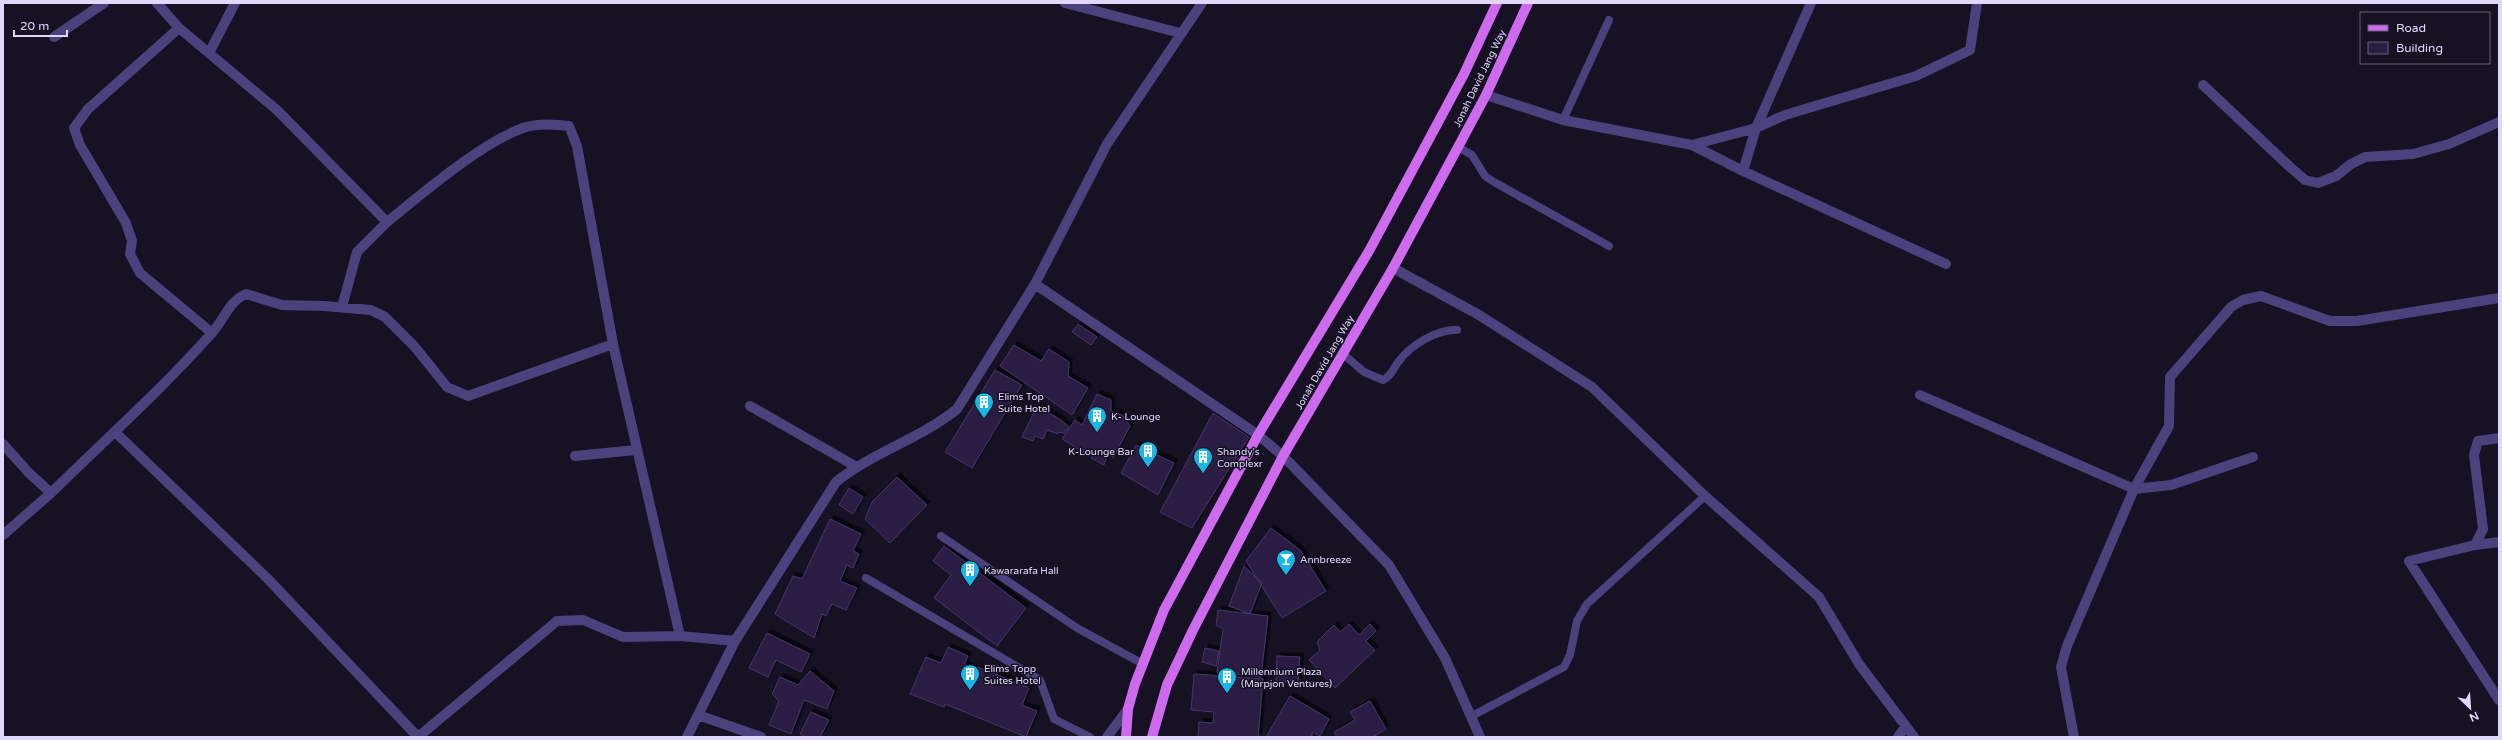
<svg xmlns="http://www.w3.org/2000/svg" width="2502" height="740" font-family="'Varela Round',sans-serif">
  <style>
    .building { fill: #2a1f42; stroke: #46346b; filter: url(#shadow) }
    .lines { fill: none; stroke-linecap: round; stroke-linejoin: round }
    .service { stroke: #4b417c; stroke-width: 8 }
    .minor { stroke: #4b417c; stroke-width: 10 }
    .tertiary { stroke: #4b417c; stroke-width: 10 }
    .primary { stroke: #ce6aee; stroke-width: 10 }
    .labels { text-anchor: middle; stroke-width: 3; stroke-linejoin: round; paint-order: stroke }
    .street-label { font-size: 10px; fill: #e0d7fb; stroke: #161123 }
    .poi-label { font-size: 10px; fill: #e0d7fb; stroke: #161123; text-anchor: start }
  </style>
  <defs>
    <filter id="shadow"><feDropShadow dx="3.5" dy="-3.5" stdDeviation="0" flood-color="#0009"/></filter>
  </defs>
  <rect width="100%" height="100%" fill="#161123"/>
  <path class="building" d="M1078,324L1097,337L1091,345L1072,332Z
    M1014,345L1041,361L1049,349L1069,362L1068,376L1088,388L1072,415L1000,366Z
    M995,370L1022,385L972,468L945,452Z
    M1097,394L1111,400V411L1122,415L1130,426L1113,458L1109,451L1104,465L1091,458L1094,454L1086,450L1083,452L1062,439L1075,420L1082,425Z
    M1037,406L1061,420L1069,427L1064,433L1057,432L1058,434L1047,430L1043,439L1035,436L1033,441L1022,437Z
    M1213,413L1249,437L1192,528L1160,512Z
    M1136,445L1174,463L1158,495L1121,473Z
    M897,477L927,505L890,543L865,519L872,502Z
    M849,488L863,497L853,514L839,505Z
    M830,519L861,534L853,551L859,554L853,568L847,565L840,581L857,588L846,610L832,604L826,616L822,614L814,638L775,614L793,576L802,579Z
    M1271,528L1300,550L1326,591L1282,618L1246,561Z
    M944,546L1026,608L997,646L934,598L951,575L933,561Z
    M1244,566L1262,583L1250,614L1229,606Z
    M1218,610L1268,616L1261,677L1217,672L1223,629L1216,625Z
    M1349,624L1359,635L1370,624L1376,631L1366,641L1375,650L1335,688L1309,660L1320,650L1317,642L1334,625L1340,632Z
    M767,633L810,654L801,672L776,660L768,677L749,668Z
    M948,647L968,656L964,665L977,670L978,667L1029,688L1022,705L1037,711L1026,737L945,704L944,707L910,694L926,657L941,663Z
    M1205,648L1219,651L1216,666L1202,662Z
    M1277,656L1300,657L1298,682L1276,681Z
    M810,671L834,691L827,709L804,700L791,734L769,725L779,701L772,694L780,677L798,685Z
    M1194,674L1263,679L1258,737H1198L1199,722L1213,723L1214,712L1191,710Z
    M1290,696L1329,719L1320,736L1313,732L1311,737H1266Z
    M1370,701L1386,729L1373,737H1337L1334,732L1355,720L1350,712Z
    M811,712L829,720L820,737H806L800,734Z"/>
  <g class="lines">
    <path class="service" d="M1563,120L1609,20
      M1458,147L1472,155L1485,176L1494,182L1609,246
      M1343,354L1364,372L1383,380C1392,376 1393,368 1399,361C1411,345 1437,329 1457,330
      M941,536L1077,628L1143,664
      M866,578L1040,680L1054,719L1090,737
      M1472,716L1564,667L1570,655L1577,621L1587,604L1705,496"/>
    <path class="minor" d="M157,3L179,28L277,110L387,222C423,193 481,143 523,128C537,123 554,124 569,126L577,146L613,344L680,636
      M1065,3L1180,33
      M179,28L88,109L74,128L80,145L126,223L132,241L130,254L140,273L212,333
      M54,37L104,3
      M209,53L235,3
      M2203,85L2290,167L2305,180L2318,183L2336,176L2351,164L2365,157L2413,154L2449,144L2499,122
      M1486,95L1563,120L1692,145L1743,171L1946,264
      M1692,145L1756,128L1785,115L1916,76L1970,50L1977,3
      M1743,171L1756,128L1811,3
      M1393,268L1479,315L1592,387L1705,496L1819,597L1859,664L1914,737
      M1035,284L1258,435
      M342,307L357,252L387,222
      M1920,395L2134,489L2171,485L2253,457
      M750,406L855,466
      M115,432L267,578L418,737
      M3,444L29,473L51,493C105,440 161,390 211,334C224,320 229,301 246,294L282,305L324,306L371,310L385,317L415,347L447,387L468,396L613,344
      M575,456L636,450
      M3,535L51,493
      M2499,542L2475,545L2409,561L2499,700
      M2475,545L2483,529L2474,455L2478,441L2499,438
      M418,737L557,621L583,620L623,637L680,636L735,641
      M687,737L698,715
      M761,737L698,715L735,641L836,482C873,452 920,439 957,409L1035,284L1107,144L1202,3
      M1898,737L1906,726
      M2074,737L2061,667L2067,646L2134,489L2169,426L2170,377L2231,307L2243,300L2261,296L2330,321H2357L2499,298"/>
    <path class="tertiary" d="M1258,435L1283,456L1389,565L1445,658L1480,737
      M1107,737L1128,709"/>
    <path class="primary" d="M1126,737L1128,709L1135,684L1164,610L1258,435L1369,251L1464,74L1497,3
      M1152,737L1167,685L1193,630L1283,456L1393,268L1486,95L1528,3"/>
  </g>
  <defs>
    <symbol id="building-pin" viewBox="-11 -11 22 30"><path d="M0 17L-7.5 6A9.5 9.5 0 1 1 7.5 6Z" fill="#1ab6e4" stroke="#161123"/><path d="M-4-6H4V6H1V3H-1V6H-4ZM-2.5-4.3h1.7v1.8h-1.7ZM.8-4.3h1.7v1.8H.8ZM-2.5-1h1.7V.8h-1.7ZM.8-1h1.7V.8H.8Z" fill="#fff"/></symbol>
    <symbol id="bar-pin" viewBox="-11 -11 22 30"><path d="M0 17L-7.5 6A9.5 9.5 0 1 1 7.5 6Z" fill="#1ab6e4" stroke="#161123"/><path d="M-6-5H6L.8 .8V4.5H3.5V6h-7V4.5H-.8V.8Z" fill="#fff"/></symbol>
  </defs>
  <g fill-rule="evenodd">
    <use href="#building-pin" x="973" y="391" width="22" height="30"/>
    <use href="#building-pin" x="1086" y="405" width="22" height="30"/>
    <use href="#building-pin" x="1137" y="440" width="22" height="30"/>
    <use href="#building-pin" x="1192" y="446" width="22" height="30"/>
    <use href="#bar-pin" x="1275" y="548" width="22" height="30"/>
    <use href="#building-pin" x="959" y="559" width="22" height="30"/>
    <use href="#building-pin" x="959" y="663" width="22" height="30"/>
    <use href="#building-pin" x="1216" y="666" width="22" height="30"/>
  </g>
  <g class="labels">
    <g class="street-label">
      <text transform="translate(1479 78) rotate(-64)" y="4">Jonah David Jang Way</text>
      <text transform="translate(1324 362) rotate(-60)" y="4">Jonah David Jang Way</text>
    </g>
    <g class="poi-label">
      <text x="998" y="400">Elims Top<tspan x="998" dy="12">Suite Hotel</tspan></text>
      <text x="1111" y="420">K- Lounge</text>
      <text x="1134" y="455" text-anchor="end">K-Lounge Bar</text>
      <text x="1217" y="455">Shandy's<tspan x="1217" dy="12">Complexr</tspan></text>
      <text x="1300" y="563">Annbreeze</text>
      <text x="984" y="574">Kawararafa Hall</text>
      <text x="984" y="672">Elims Topp<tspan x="984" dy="12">Suites Hotel</tspan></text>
      <text x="1241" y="675">Millennium Plaza<tspan x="1241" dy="12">(Marpjon Ventures)</tspan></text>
    </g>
  </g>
  <rect width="2502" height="740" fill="none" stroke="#e0d7fb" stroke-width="8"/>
  <rect x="2360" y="12" width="130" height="52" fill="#161123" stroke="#676079"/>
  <rect x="2368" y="25" width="20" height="6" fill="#ce6aee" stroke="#676079"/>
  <text x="2396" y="32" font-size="12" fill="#e0d7fb">Road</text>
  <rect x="2368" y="42" width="20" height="12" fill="#2a1f42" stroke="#676079"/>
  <text x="2396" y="52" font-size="12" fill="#e0d7fb">Building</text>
  <g transform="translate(2470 708) rotate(155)" stroke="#161123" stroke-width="3" paint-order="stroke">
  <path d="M0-3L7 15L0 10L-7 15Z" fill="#e0d7fb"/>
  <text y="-6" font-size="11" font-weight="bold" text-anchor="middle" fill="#e0d7fb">N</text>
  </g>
  <path d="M14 30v6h53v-6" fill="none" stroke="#e0d7fb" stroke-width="2"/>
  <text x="20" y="30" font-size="12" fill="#e0d7fb" stroke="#161123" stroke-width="3" paint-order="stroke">20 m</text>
</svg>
